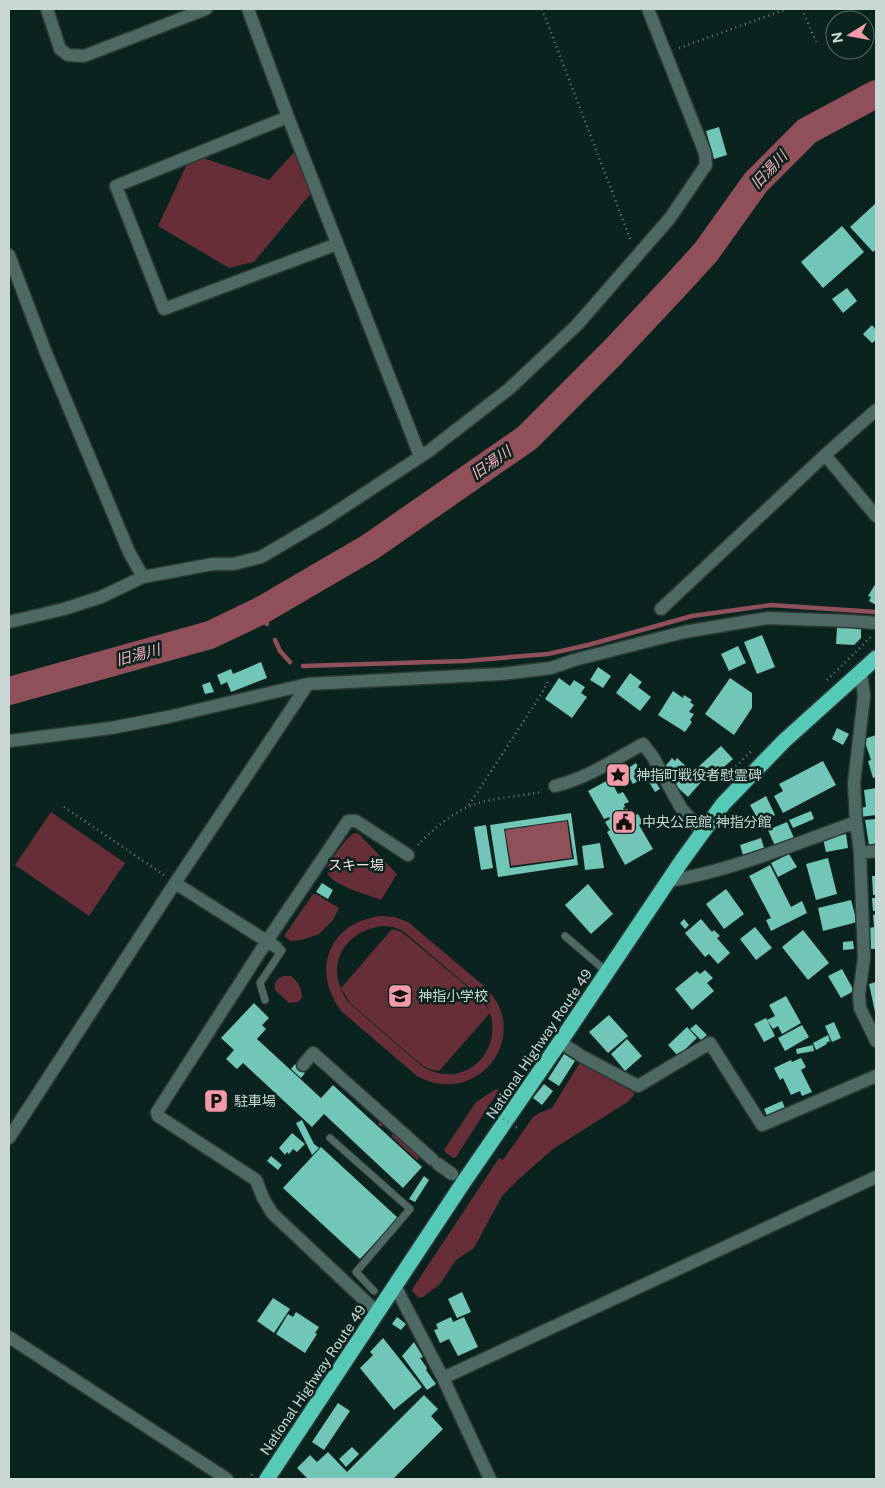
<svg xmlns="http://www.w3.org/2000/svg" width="885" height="1488" font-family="'Public Sans','Noto Sans JP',sans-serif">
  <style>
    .green { fill: #652e38; fill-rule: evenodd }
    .water { fill: #8f505a }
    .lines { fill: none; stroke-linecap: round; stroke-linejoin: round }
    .stream { stroke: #8f505a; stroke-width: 4.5 }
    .river { stroke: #8f505a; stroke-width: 28 }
    .building { fill: #72c6b7; fill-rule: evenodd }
    .lane-casing { stroke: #2c3936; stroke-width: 9 }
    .street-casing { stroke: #2c3936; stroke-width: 15 }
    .highway-casing { stroke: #2c3936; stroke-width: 18 }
    .path { stroke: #6b7e7b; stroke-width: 2.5; stroke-dasharray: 1 4; stroke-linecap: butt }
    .lane { stroke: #4e6863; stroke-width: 7 }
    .street { stroke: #4e6863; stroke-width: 12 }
    .highway { stroke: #56c9b7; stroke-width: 15 }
    .path-bridge { stroke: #6b7e7b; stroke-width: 2.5; stroke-dasharray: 1 4; stroke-linecap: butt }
    .labels { text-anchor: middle; stroke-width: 5; stroke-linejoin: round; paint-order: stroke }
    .poi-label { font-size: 14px; fill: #cad8d5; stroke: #0a231f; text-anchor: start }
    .park-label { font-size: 14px; fill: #f3dee0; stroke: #0a231f }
    .street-label { font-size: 14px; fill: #cad8d5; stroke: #0a231f }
    .water-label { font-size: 15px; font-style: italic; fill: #fbadb8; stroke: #0a231f }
  </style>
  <rect width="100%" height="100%" fill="#0a231f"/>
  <path class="green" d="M296,150L312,192L254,262L229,268L158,226L187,164L203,158L269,180Z
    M51,812L125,863L89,916L15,865Z
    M354,833L359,834L397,874L381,900C369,895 334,886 328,874C325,867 332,859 336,853C342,846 346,838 354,833Z
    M313,894H316L339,908L333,920L319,934L302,940L291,941L284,936Z
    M382,916L395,917L408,922L484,986C493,995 500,1005 503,1019C509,1055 478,1088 442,1084C433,1084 425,1080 417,1076L341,1011C310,969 330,921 382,916ZM382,926L393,927L403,931L477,994L484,1001L490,1012L483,1002L476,994L402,932L392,929L341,988L350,1003L423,1066L432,1070L439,1071L490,1013C499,1040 482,1071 453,1074C442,1075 432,1072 423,1067L349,1003C324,970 340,932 382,926Z
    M283,976H291C298,982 302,988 302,998L298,1002L289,1003L275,990C274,983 276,979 283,976Z
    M583,1063L634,1088V1095L629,1101L553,1149L519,1179L502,1196L474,1248L456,1260L440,1284L423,1297L419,1298L412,1291L413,1288L499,1158L503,1160L533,1117L539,1113L552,1108L579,1064Z
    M496,1089L499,1090L456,1157L453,1158L446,1153L444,1150L476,1102Z
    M383,1119L422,1155L417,1160L391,1136L394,1133L384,1124L381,1127L378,1124Z"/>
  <path class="water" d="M567,821L572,858L511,866L505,830Z"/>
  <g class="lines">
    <path class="stream" d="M261,610L267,624
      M275,640L280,651L290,662
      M303,666L464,661L548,654L588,645L692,616L771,605L876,612"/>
    <path class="river" d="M9,691L210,635L262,610L370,547L527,438L613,352L675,286L706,252L756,182L807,131L876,94"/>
  </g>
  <path class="building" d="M719,127L727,155L714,159L706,131Z
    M876,203V249L873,252L850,227Z
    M842,226L864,252L823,288L801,262Z
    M847,288L857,301L843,313L832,299Z
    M872,325L876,330V340L872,343L863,334Z
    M876,583V605L869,601L871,597L868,596Z
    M837,628H861V638L854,645L836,644Z
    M762,635L775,667L757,674L744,642Z
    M738,646L746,663L729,671L721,654Z
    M261,662L267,678L231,692L227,682L221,685L217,675L231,669L233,674Z
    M598,667L611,676L603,688L590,680Z
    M630,673L642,682L638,687L651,697L640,711L616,693Z
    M559,678L570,686L574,680L585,687L581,693L587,697L572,718L545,699Z
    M730,678L752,693V708L734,735L705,714Z
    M210,682L214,692L205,694L202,685Z
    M673,691L683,698L684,695L692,700L690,702L694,705L689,712L694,714L690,720L692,722L685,732L658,715Z
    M837,728L849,734L843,745L832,739Z
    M876,735V777L873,778L868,761L871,760L864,739Z
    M721,746L733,759L706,783L695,770Z
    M672,758L675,761L677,758L702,781L688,797L675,785L678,782L663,769Z
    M823,761L836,785L783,813L774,796L783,791L779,784Z
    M636,763L644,778L633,784L625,770Z
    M610,779L618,794L623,792L629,802L624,804L625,807L623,808L624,810L627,809L631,817L638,814L643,823L639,825L653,849L625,865L607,832L610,830L605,822L610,819L609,817L604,819L588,791Z
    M654,779L660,789L655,792L649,782Z
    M876,788V815L860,817L859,808L866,807L864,790Z
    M766,796L775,815L760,823L750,805Z
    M811,811L814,819L793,828L789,820Z
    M571,813L578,865L498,877L490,825ZM568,820L574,859L510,868L504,829Z
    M876,819V844L869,845L865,820Z
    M787,822L794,838L775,846L768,830Z
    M486,825L493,868L481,870L474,827Z
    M846,834L848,848L826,852L823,839Z
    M761,838L764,848L743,855L740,845Z
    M600,843L604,868L585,870L582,846Z
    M789,854L797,867L778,877L771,863Z
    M828,858L837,894L816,900L806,864Z
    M770,865L791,907L802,901L807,913L771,931L766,920L771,918L749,876Z
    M872,876H876V895H873Z
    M322,883L333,890L328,899L316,892Z
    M588,884L613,914L591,934L565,905Z
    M726,889L744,914L724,929L706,904Z
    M872,898H876V911H873Z
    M851,900L857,922L823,931L818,908Z
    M876,914V949H871L869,928L874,927L873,915Z
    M684,919L689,925L685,929L680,923Z
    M701,919L712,932L714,930L720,936L717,938L730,953L718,964L709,954L705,957L685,933Z
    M755,927L772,948L756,960L740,939Z
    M803,930L829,963L808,980L782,947Z
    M853,941L854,949L843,950V942Z
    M842,969L854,991L841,998L828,976Z
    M705,970L713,978L707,983L714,991L692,1010L675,989L697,971L700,974Z
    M876,982V1012H875L869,984Z
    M786,996L801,1023L782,1034L778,1026L773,1029L767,1020L775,1016L769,1005Z
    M254,1003L269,1018L262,1025L266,1029L257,1039L321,1098L333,1085L422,1167L403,1188L324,1114L312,1127L243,1063L237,1069L226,1059L234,1050L221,1038Z
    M609,1015L628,1036L608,1053L589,1032Z
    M766,1018L775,1036L764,1042L754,1024Z
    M834,1022L841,1038L832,1042L825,1026Z
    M696,1024L707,1035L701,1040L690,1029Z
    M802,1025L809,1037L785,1051L778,1038Z
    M687,1027L697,1038L678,1056L668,1045Z
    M828,1035L830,1041L826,1043L827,1044L816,1050L813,1043Z
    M627,1039L642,1056L625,1071L611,1054Z
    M813,1045L814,1051L797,1054L796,1049Z
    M564,1054L575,1061L559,1086L548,1079Z
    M801,1058L806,1067L801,1070L812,1092L802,1096L800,1091L791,1095L783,1078L780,1080L774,1068L791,1060L792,1062Z
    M295,1064L305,1073L301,1078L291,1069Z
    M544,1084L553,1091L542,1105L533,1098Z
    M782,1101L786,1110L768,1118L764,1109Z
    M302,1120L314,1144L319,1148L312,1155L296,1123Z
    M292,1133L305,1144L297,1152L293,1149L289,1154L287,1152L285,1155L279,1148Z
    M321,1147L398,1218L360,1259L283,1188Z
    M271,1156L282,1165L278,1170L267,1161Z
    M424,1176L429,1180L415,1202L409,1199Z
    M462,1292L471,1312L457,1318L448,1299Z
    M273,1298L290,1309L274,1333L257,1321Z
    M296,1312L319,1327L315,1333L317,1334L305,1353L276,1334L288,1314L293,1317Z
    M397,1317L406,1324L401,1330L392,1324Z
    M451,1317L453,1322L464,1317L478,1347L458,1356L449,1339L440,1343L434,1330L438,1329L436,1324Z
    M383,1338L422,1387L394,1410L360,1368L373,1355L370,1352Z
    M414,1342L423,1357L420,1358L427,1368L426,1370L436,1384L427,1390L402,1356Z
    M424,1395L438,1409L431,1416L443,1429L393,1479H308L297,1468L310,1455L317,1462L328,1452L347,1472Z
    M338,1403L350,1411L324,1450L312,1442Z
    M352,1447L359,1454L346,1467L339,1459Z"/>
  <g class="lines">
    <defs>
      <path id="lane" d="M565,936L607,972
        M265,1000L260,983L282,950L276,947
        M330,1138L410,1209L356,1272L374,1291"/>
      <path id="street" d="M47,9L60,49L68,55L84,56L206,9
        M248,9L288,117L420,456
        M288,117L116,186L164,309L337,244
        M9,255L46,353L129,552L143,577
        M825,455L876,516
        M661,609L825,455L876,410
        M9,622L64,609L101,597L143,577L213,564H234L261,557L324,520L429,451L509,389L577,325L670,218L706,165L705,153L648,9
        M861,672L864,696L854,783L856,822L860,853L864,958L859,994L860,1008L876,1041
        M9,741L111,728L168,717L308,684L501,674L551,668L574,660L684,632L768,618L850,621L876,623
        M555,786C587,778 614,760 643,744L653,757L681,808L703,832
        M860,853L876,851
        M669,881C733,870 795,844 856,822
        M175,883L276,947
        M560,1042L583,1057L638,1086L710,1043L762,1125L876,1076
        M303,1065L313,1053L432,1159
        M9,1138L175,883L308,684
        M438,1164L452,1174
        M395,1286L443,1378L490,1479
        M378,1313L272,1213L263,1198L256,1180L158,1116L157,1112L267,941L348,821H356L408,855
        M9,1337L227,1479
        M443,1378L876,1177"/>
      <path id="highway" d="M267,1479L463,1183L560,1042L681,862L723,804L784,741L876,658"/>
    </defs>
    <use href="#lane" class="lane-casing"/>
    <use href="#street" class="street-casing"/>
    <use href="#highway" class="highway-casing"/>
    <path class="path" d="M542,9L631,241
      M802,9L817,44
      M679,48L787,9
      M827,680L871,637
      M722,781L753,749
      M469,805L542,693L548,681
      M64,807L164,875
      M418,845C431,831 452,813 470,806C489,798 521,796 542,792
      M248,1479L252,1474"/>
    <use href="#lane" class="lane"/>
    <use href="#street" class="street"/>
    <use href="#highway" class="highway"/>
    <path class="path-bridge" d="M495,1113L519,1129"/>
  </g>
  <defs>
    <symbol id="sight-square" viewBox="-11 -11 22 22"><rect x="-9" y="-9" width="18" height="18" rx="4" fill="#f39aa8" stroke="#0a231f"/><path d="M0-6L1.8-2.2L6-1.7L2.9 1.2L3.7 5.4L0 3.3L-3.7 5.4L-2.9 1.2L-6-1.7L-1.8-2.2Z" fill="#111"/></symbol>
    <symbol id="civic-square" viewBox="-11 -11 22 22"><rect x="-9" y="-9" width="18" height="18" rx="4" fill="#f39aa8" stroke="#0a231f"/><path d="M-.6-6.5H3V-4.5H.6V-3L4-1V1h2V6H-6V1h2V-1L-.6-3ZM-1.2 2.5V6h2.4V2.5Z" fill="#111"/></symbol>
    <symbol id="school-square" viewBox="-11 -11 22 22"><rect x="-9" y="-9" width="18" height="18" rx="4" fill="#f39aa8" stroke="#0a231f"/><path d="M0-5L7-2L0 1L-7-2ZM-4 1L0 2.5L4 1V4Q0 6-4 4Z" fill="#111"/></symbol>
    <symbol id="parking-square" viewBox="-11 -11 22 22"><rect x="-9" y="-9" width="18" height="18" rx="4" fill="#f39aa8" stroke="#0a231f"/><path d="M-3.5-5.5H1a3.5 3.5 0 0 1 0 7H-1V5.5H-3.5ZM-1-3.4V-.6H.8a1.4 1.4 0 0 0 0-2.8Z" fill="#111"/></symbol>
  </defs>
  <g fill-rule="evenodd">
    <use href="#sight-square" x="604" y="761" width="28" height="28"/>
    <use href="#civic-square" x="610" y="808" width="28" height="28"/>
    <use href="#school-square" x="386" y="982" width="28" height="28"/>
    <use href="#parking-square" x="202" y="1087" width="28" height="28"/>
  </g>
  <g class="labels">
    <g class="poi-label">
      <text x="636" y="780">神指町戦役者慰霊碑</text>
      <text x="642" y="827">中央公民館 神指分館</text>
      <text x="418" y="1001">神指小学校</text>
      <text x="234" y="1106">駐車場</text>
    </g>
    <g class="park-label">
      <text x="356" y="870">スキー場</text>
    </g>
    <g class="street-label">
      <text transform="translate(539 1044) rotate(-56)" y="5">National Highway Route 49</text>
      <text transform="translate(313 1380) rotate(-56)" y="5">National Highway Route 49</text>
    </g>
    <g class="water-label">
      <text transform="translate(769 170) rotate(-47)" y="5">旧湯川</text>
      <text transform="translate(491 463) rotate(-35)" y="5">旧湯川</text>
      <text transform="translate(138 655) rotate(-15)" y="5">旧湯川</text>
    </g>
  </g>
  <rect width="885" height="1488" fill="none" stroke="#cad8d5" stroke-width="20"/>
  <g transform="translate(850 35) rotate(259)"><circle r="24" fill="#0a231f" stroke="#576b68"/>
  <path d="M0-4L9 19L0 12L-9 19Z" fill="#f39aa8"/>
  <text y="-8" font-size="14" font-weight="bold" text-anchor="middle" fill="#cad8d5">N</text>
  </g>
</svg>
